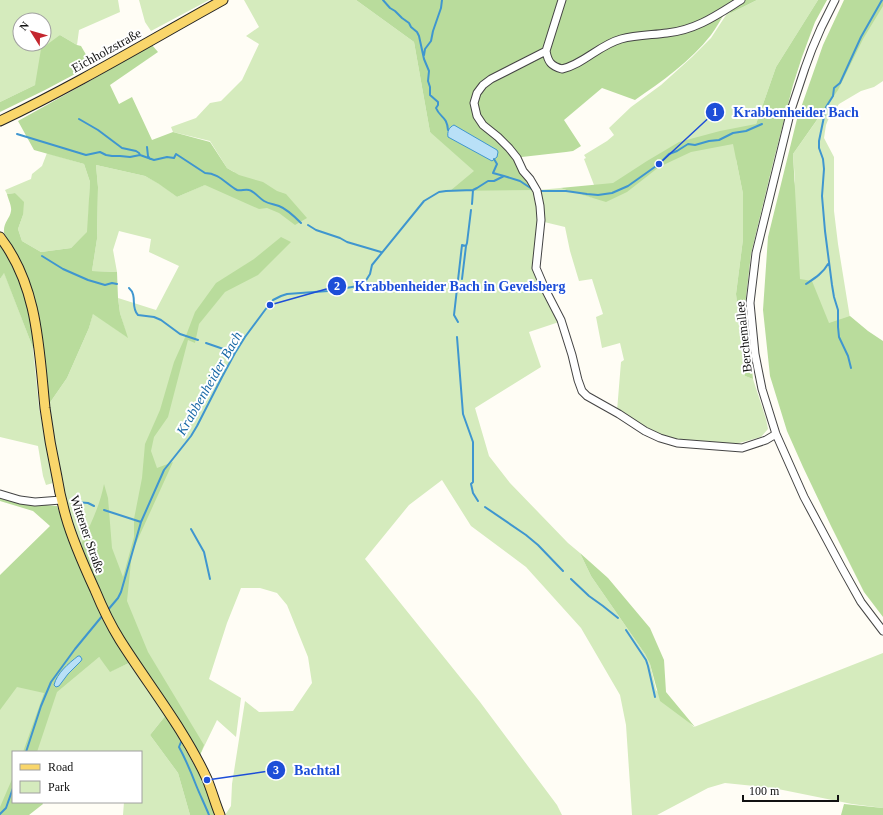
<svg xmlns="http://www.w3.org/2000/svg" width="883" height="815" font-family="'Times New Roman',serif">
  <style>
    .green { fill: #d5ebbd; fill-rule: evenodd }
    .forest { fill: #b9dc9c }
    .water { fill: #b9e0f7; stroke: #3f96cf }
    .lines { fill: none; stroke-linecap: round; stroke-linejoin: round }
    .stream { stroke: #3f96cf; stroke-width: 2 }
    .minor-casing { stroke: #444; stroke-width: 9 }
    .major-casing { stroke: #222; stroke-width: 11 }
    .minor { stroke: #fff; stroke-width: 7 }
    .major { stroke: #f9d66b; stroke-width: 9 }
    .labels { text-anchor: middle; stroke-width: 4; stroke-linejoin: round; paint-order: stroke }
    .street-label { font-size: 13px; fill: #111; stroke: #fff }
    .water-label { font-size: 14px; font-style: italic; fill: #1768a6; stroke: #fff }
    .leader { fill: none; stroke: #1d4ed8; stroke-width: 1.5 }
    .callout-dot { fill: #1d4ed8; stroke: #fff; stroke-width: 1.5 }
    .mark-label { font-size: 12px; text-anchor: middle; font-weight: bold; fill: #fff }
    .callout-label { font-size: 14px; text-anchor: middle; font-weight: bold; fill: #1d4ed8; stroke: #fff; stroke-width: 4; stroke-linejoin: round; paint-order: stroke }
  </style>
  <rect width="100%" height="100%" fill="#fffdf5"/>
  <path class="green" d="M0,0H118L120,12L79,30L77,45L60,35L35,85L0,102ZM20,20H44V44H20Z
    M139,0H209L151,31L145,22Z
    M244,0H356L414,42L430,132L535,190L536,193H541L539,190L560,188L594,198L595,185H594L584,159L586,158L584,155L607,141L614,135L609,128L631,107L661,85L692,57L711,38L728,12L731,13L757,0H818L776,67L756,124L736,159L743,194V239L736,294L745,376L753,379L766,419L768,429L761,437L732,445L692,443L661,437L617,411L621,362L624,360L620,343L602,348L596,317L603,314L592,279L579,281L570,251L565,227L540,221L535,267L559,322L529,332L541,367L475,408L489,456L510,483L568,543L580,553L591,576L645,654L650,664L656,690L694,727L883,653V808L852,804L773,788L725,783L708,788L657,815H632L626,725L620,695L581,628L526,567L471,526L442,480L409,505L365,559L480,702L557,805L562,815H225L231,806L232,784L245,701L259,712L293,711L312,683L308,657L287,605L277,593L260,588H241L227,623L209,679L241,698L236,737L217,720L200,755L91,573L65,501L54,454L49,404L67,378L89,328L93,313L127,337L120,313L118,298L156,310L179,266L149,252L151,239L119,231L113,250L117,272L92,271L97,239L98,187L96,165L145,176L160,184L177,197L234,172L227,168L210,141L173,132L171,127L196,118L210,103L221,101L242,80L259,44L246,36L259,27Z
    M883,0V81L874,87L861,91L839,104L828,120L826,125L824,138L834,157V211L838,244L850,318L851,341L769,306L795,181L793,154L822,113Z
    M47,153L84,164L90,182L88,232L71,248L41,252L22,241L18,229L23,215L15,193L7,194L5,190L31,179L32,174L42,166Z
    M4,272L33,348L39,407L53,483L46,485L43,476L38,446L0,437V279Z
    M0,594L99,657L111,671L129,663L147,690L166,715L150,735L178,773L190,815H123L124,802H141V752H13V802L0,815Z"/>
  <path class="forest" d="M356,0H757L731,13L726,11C721,19 716,28 711,35C691,61 661,82 635,100L602,88L564,120L581,146L573,151L566,152L513,158L535,190L450,191L474,171L430,132L414,42Z
    M818,0H827L815,22L802,57L793,85L773,163L751,254L745,306L753,379L745,376L736,294L743,239V194L733,144L691,152L659,167L627,192L606,202L560,188L613,183L647,161L679,142L720,131L756,124L776,67Z
    M844,0H883V6L863,39L838,90L793,154L800,279L812,281L829,323L850,316L868,331L883,341V617L864,592L831,526L803,467L787,431L770,376L763,310L768,237L797,119L823,45Z
    M60,35L77,45L81,46L92,65L45,90L0,112V102L35,85L41,49Z
    M152,45L158,52L110,85L119,104L132,97L152,140L173,132L210,142L227,168L239,175L263,182L277,191L286,194L307,218L295,225L279,213L267,208L259,209L205,185L177,197L159,184L145,176L96,165L98,187L97,239L92,271L117,272L118,298L120,313L128,338L93,314L89,328L67,378L49,404L36,307L25,272L4,233C3,222 10,219 11,211C12,206 8,199 7,194L15,193L24,202L23,215L18,229L22,241L41,252L71,248L87,232L90,182L84,164L34,150L18,121L88,82Z
    M281,237L291,242L258,275L225,292L199,324L195,343L188,340L168,417L154,437L151,451L157,468L173,462L132,552L127,601L148,652L204,745L200,755L132,652L107,609L91,573L81,544C91,524 100,505 104,484L108,498L112,548L123,577L134,537V519L142,478L145,444L160,410L174,362L187,333L195,312L216,283L254,259Z
    M0,243L14,265L29,308L36,348H33L4,273L0,279Z
    M0,496L34,504L57,506L76,557L98,609L129,663L110,672L99,657L57,692L37,752H23L44,693L17,687L0,710V575L50,526L33,511L0,501Z
    M580,553L608,578L650,628L664,660L666,692L695,727L660,701L650,664L645,654L591,576Z
    M166,715L202,779L216,815H190L178,773L150,735Z
    M13,777V802H42L43,804L29,815H0V807Z
    M844,804L883,808V815H841Z"/>
  <path class="water" d="M454,125L497,150L498,152L497,157L492,161L448,137C447,132 449,127 454,125Z
    M78,656H80L82,659L81,661L68,674L59,686L56,687L54,685C57,673 68,664 78,656Z"/>
  <g class="lines">
    <path class="stream" d="M383,0L390,8L395,11L402,18L409,23L411,27L417,32L419,36L424,59L429,71L428,81L430,87V95L438,102V105L436,108C440,118 447,116 448,130
      M424,55L425,49L431,41L433,31L441,8L442,0
      M79,119L98,130L122,148L136,151L139,153L140,155
      M17,134L86,155L100,152L106,155L112,156H120L130,157L140,155L154,160L167,157L174,158L176,154L205,173C219,173 226,184 237,190C241,191 245,189 249,190C254,191 259,198 264,201C269,204 274,204 279,206C287,209 294,216 301,223
      M147,147L148,156L150,159
      M494,159L497,164L493,173L504,176
      M541,191H566L587,194L598,195L612,193L628,186L659,164L669,154L677,151L688,144L695,145L709,141L719,140L733,133L746,131L762,124
      M472,204L473,190
      M308,225L316,230L340,238L347,242L381,252
      M42,256L63,269L88,280L105,285L112,283L117,284
      M462,279L466,246
      M806,284C815,278 823,273 828,264
      M129,288C138,296 130,307 138,315L154,317L161,320L180,334L198,340
      M458,322L454,315L462,245L466,246L467,243L471,210
      M457,337L463,414L473,442V482L471,484L473,493L478,501
      M206,343L235,353
      M851,368L848,356L839,337L838,327V310L834,297L832,285L825,231L822,196L824,169L823,159L819,148V141L826,107L833,96L834,88L840,83L861,37L882,0
      M76,502L88,503L94,506
      M485,507L526,535L538,545L563,571
      M104,510L141,522
      M191,529L204,552L210,579
      M571,579L589,596L603,606L618,618
      M107,611L118,598L121,592L141,522L164,470L191,436L197,426L222,377L235,353L245,337L265,310L273,300L281,296L287,294L328,291L358,286L365,282L370,274L372,265L424,201L439,192L446,191L473,190L477,188L488,181H494L504,176L520,181L532,189
      M626,630L646,660L648,666L655,697
      M181,742L179,747C186,760 191,772 196,785C200,795 205,805 209,815
      M26,752L41,706L51,682L75,649L103,615
      M0,814L6,808L13,788"/>
    <defs>
      <path id="minor" d="M562,0L546,51C548,62 551,66 562,69C584,64 599,45 621,39C636,35 652,35 667,33C696,30 717,15 741,0
        M835,0L821,28L812,49L805,68L791,110L756,253L750,303L755,354L762,389L776,434L804,497L842,568L861,602L883,631
        M546,51L491,79L483,85L477,93L474,103L477,116L483,125L498,137L509,148L517,158L523,171L530,179L537,191L540,206L541,220L536,268L545,289L561,320L572,355L578,380L582,391L587,396L619,414L645,431L660,438L677,443L742,448L766,440L776,434
        M0,494L20,500L35,502L61,500"/>
      <path id="major" d="M0,121C76,85 149,41 223,0
        M0,237C38,286 39,349 45,408C48,431 52,454 57,477C59,490 62,503 66,517C73,542 84,566 95,590C102,607 110,624 120,640C149,686 184,729 207,779C212,791 215,803 220,815"/>
    </defs>
    <use href="#minor" class="minor-casing"/>
    <use href="#major" class="major-casing"/>
    <use href="#minor" class="minor"/>
    <use href="#major" class="major"/>
  </g>
  <g class="labels">
    <g class="street-label">
      <text transform="translate(106 50) rotate(-29)" y="5">Eichholzstraße</text>
      <text transform="translate(743 337) rotate(-96)" y="5">Berchemallee</text>
      <text transform="translate(88 534) rotate(71)" y="5">Wittener Straße</text>
    </g>
    <g class="water-label">
      <text transform="translate(209 383) rotate(-60)" y="5">Krabbenheider Bach</text>
    </g>
  </g>
  <path class="leader" d="M659 164L715 112M270 305L337 286M207 780L276 770"/>
  <g class="callout-dot">
    <circle cx="659" cy="164" r="4"/>
    <circle cx="270" cy="305" r="4"/>
    <circle cx="207" cy="780" r="4"/>
    <circle cx="715" cy="112" r="10"/>
    <circle cx="337" cy="286" r="10"/>
    <circle cx="276" cy="770" r="10"/>
  </g>
  <g class="mark-label">
    <text x="715" y="116">1</text>
    <text x="337" y="290">2</text>
    <text x="276" y="774">3</text>
  </g>
  <g class="callout-label">
    <text x="796" y="117">Krabbenheider Bach</text>
    <text x="460" y="291">Krabbenheider Bach in Gevelsberg</text>
    <text x="317" y="775">Bachtal</text>
  </g>
  <rect x="12" y="751" width="130" height="52" fill="#ffffff" stroke="#a0a0a0"/>
  <rect x="20" y="764" width="20" height="6" fill="#f9d66b" stroke="#a0a0a0"/>
  <text x="48" y="771" font-size="12" fill="#111111">Road</text>
  <rect x="20" y="781" width="20" height="12" fill="#d5ebbd" stroke="#a0a0a0"/>
  <text x="48" y="791" font-size="12" fill="#111111">Park</text>
  <g transform="translate(32 32) rotate(307)"><circle r="19" fill="#ffffff" stroke="#a0a0a0"/>
  <path d="M0-3L7 15L0 10L-7 15Z" fill="#c4262e"/>
  <text y="-6" font-size="11" font-weight="bold" text-anchor="middle" fill="#111111">N</text>
  </g>
  <path d="M743 795v6h95v-6" fill="none" stroke="#111111" stroke-width="2"/>
  <text x="749" y="795" font-size="12" fill="#111111" stroke="#ffffff" stroke-width="3" paint-order="stroke">100 m</text>
</svg>
